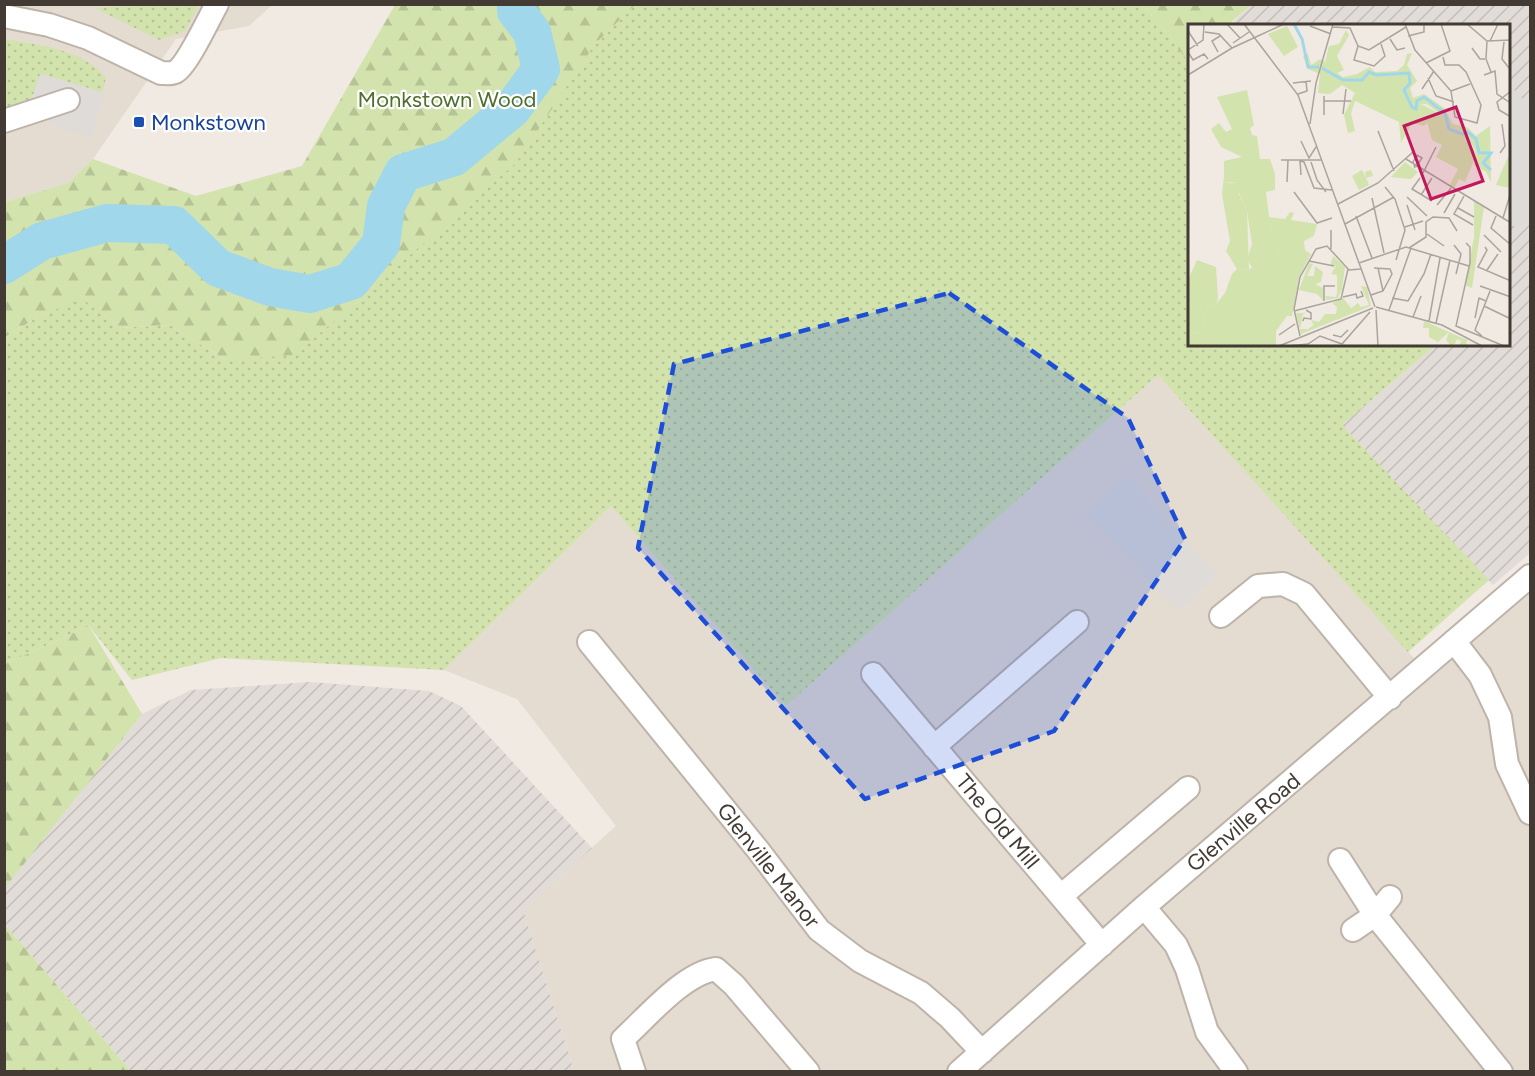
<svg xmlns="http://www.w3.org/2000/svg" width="1535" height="1076" font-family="Figtree,sans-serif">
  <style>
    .residential { fill: #e4dbd1 }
    .industrial { fill: url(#industrial-furrows) }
    .grass { fill: url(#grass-dots) }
    .forest { fill: url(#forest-firs) }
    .parking { fill: #dedbd8 }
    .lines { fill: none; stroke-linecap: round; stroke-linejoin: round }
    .river { stroke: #a1d7eb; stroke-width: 38 }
    .minor-casing { stroke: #beb3a9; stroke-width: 26 }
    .minor { stroke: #fff; stroke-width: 22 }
    .marked { fill: #1d4ed8; fill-opacity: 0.2; stroke: #1d4ed8; stroke-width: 4.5; stroke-dasharray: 12 8; stroke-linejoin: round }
    .transit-dot { fill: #1a4fb4; stroke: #fff; stroke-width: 2 }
    .labels { text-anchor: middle; stroke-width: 4.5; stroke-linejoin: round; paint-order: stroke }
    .park-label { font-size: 22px; fill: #4e6f2b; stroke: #fff }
    .transit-label { font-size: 22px; fill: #164399; stroke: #fff; text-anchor: start }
    .street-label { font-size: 22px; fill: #423a33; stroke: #fff }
    .inset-river { fill: none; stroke: #a1d7eb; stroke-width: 3 }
    .inset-road { fill: none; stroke: #aaa49d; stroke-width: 1.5 }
    .view { fill: #c2185b; fill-opacity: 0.15; stroke: #c2185b; stroke-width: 3 }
    .inset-edge { fill: none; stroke: #423a33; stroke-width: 3 }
  </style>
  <defs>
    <pattern id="industrial-furrows" width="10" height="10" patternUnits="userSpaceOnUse" patternTransform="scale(1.5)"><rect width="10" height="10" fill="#e2dcd8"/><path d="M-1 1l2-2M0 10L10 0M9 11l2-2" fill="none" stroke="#c3beba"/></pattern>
    <pattern id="grass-dots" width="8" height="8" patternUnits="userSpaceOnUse" patternTransform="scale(1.5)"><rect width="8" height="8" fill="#d2e3ad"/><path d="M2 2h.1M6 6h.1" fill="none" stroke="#b6c495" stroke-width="1.8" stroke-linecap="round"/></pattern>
    <pattern id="forest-firs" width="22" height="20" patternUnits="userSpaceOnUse" patternTransform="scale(1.5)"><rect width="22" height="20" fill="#d2e3ad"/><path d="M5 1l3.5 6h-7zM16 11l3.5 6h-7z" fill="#b6c495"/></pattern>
  </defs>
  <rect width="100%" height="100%" fill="#f0eae3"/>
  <path class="residential" d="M5,5H272L249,26L176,39L93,159L68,183L5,202Z
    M1158,375L1423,668L1530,585V1071H571L573,1068L523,910L616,826L517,699L444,670L611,506L786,706Z"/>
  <path class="industrial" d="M1251,5H1530V553L1493,585L1342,425L1436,345H1510V26H1229Z
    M310,682L429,691L461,706L592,848L523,910L573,1068L570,1072L131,1071L5,925L4,888L142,714L191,690Z"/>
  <path class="grass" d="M153,5H199L185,31L159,40L95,8Z
    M635,5H1143L1190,63V345H1436L1342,425L1489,580L1408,652L1158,375L786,706L611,506L444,670L221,658L132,680L89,626L5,664V337L41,315L83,298L118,328L170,325L225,360L595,44Z
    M4,39C38,45 84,49 106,78L102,92L41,74C32,99 31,105 5,114Z"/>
  <path class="forest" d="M395,5H635L595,44L516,163L295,355L225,360L170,325L118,328L83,299L41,315L5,337V202L68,183L93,159L196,196L302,166Z
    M1143,5H1251L1228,25L1190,26L1189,62Z
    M89,626L142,714L5,888V664Z
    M5,925L131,1071H5Z"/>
  <path class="parking" d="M40,74L104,93L91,138L51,123L32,99Z
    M1510,85L1530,107V223L1524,226H1510Z
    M1126,476L1218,574L1178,612L1086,514Z"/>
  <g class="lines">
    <path class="river" d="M4,265L42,241L107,223L174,225L218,268L270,287L310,294L351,281L381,244L386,206L403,173L454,157L512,109L541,69L532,32L516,11V4"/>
    <defs>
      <path id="minor" d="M4,16L49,25L88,38L161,73C166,73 171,74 175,72C187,66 209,18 217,4
        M4,121L68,100
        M1221,616L1258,586L1283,584L1304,594L1390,698
        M1454,641L1480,675L1500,717L1507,764L1530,813
        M589,642L758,850L819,930L860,961L921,993L950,1018L982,1052
        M873,674L1102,945
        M934,747L1077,622
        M1340,860L1375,915L1501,1072
        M1061,896L1188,788
        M1144,907L1176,945L1187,969L1207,1032L1236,1072
        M1353,930L1375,915L1390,897
        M634,1072L623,1039C647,1017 684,973 716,969L734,985L808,1072
        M959,1072L1144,907L1530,576"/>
    </defs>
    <use href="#minor" class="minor-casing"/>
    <use href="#minor" class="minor"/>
  </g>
  <path class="marked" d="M949,293L1128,418L1185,539L1054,731L865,799L638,548L674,364Z"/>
  <rect class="transit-dot" x="133" y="116" width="12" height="12" rx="3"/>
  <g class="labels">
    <g class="park-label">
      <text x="447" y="107">Monkstown Wood</text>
    </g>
    <g class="transit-label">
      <text x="151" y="130">Monkstown</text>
    </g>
    <g class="street-label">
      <text transform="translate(998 821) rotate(50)" y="8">The Old Mill</text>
      <text transform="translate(1243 822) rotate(-40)" y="8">Glenville Road</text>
      <text transform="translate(769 865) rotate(52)" y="8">Glenville Manor</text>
    </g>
  </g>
  <g transform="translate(1188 24)">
    <rect width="322" height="322" fill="#f0eae3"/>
    <path d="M99,2L110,23L96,32L80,10ZM233,80L254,91L289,129L277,158L271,155L266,165L261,162L270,145L248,133L254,121L244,116L239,98L231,89ZM217,138L230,148L223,155L203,153ZM36,152L52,153V158H37L46,160L59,187L61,246L49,245L38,227L42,217L34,170ZM286,177L296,183L284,264L277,261L286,213ZM82,199L86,215L93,223L85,238H81L77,227L83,225ZM145,232L157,243L154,265L150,274L138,276L137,272L148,273L149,269V251L143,250L148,242H142ZM9,236L28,243L30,274L29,279L20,283L13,308L0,311V256ZM121,239L125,240L119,252H126L127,242L135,248L133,258L127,260L135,264V276L129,270L111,266ZM173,262L179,263L183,282L113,310L108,289H119L115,290L112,305H120L126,301L123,296L131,298L137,290H148L149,283L144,279L155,274L163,284L170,279L173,283L181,281ZM236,297L279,316L278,322H271L273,317L269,315L266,322H263L258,316L261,308L250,318L241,313V304H235Z" fill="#d2e3ad"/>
    <path d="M158,6L161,11L149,32L156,46L149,49L155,53L169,50L182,43L187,48L209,47L216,41L219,30L224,29L219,41L229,57L222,64L225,74L236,70L256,84L265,100L279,103L288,112L302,102L303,158L298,148L286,141L289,129L283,119L256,103L255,92L239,80H233L231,89L240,98L236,102L224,99L213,119L211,98L167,77L163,89L167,107L160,109L156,91L167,69L154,61L142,70L130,69L132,50L120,45L115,32L120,30L123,41L132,35L137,38L141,22L151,20ZM59,66L66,101L62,104L64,111L69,112L72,135H82L87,150V166L78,168L81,193L97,195L102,188L106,189L103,196L129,200L126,212L116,217L117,226L123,230L111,253L104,292H99L88,307V322H0V311L13,308L20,283L29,279L37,269L44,250L49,245L61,246L64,243L59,236L64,220L59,187L51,169L47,170L46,160L37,159L51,158L52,154L36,152V137L54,133L33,123L23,105L31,99L38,108L44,105L29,73ZM82,199L86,216L93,223L85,238H81L77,227L85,224ZM322,129V164L308,161L315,144Z" fill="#d2e3ad" fill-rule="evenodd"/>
    <path d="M174,146L178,154L177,148L183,146L185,152L178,154L181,161L171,166L164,152Z" fill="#d2e3ad"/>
    <path class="inset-river" d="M106,0L114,15L120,43H131M134,44L155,56H174L181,48L188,51L221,49L222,59L216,66L224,83L228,85L229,77L236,73L257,89L261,105L274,110L280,108L288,115L291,129H303L295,139L303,146"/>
    <path class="inset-road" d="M39,0L52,14M56,0L110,71L187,283M217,0L227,26L263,67L267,93L289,99L293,81L278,48L271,41H257L255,33M279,0L299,17L323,16M122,2L143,10M144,3L162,4L170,22L181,26L218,3M0,7L10,22M17,8L31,10L44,24L70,12M70,12L96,0M220,12L236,8V0M202,15L209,26L217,24M299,17L298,35L303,48M302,17L310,0M316,18L314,35L321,44M45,19L61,8M170,22L166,36L186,42L197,32L193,20M284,24L292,35H297M0,26L15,16L16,0M0,28L5,36L16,30L20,35M30,28L24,17L32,12M238,39L262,27L253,0M0,51L44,24M296,51L307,47L309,70L321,78M240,54L248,72L266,78M105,59L123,57M234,65L246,47M263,67L282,60M323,67L309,78L311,86L323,93M110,70L119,67L118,57M136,72V91M136,77H163M155,90L158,65M122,100L128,59L145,0M190,107L206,147M113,117L121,134L128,123M312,129L317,122L314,100M218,135L323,199M93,136H133M123,138L129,156L138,168M227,144L225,138L229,131L234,134L228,143M235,149L248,123M113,151L112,137L116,138L126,164L144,166M232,154L224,165L244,177M99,158L100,136M197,163L207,175L217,206L208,236M106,168L129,199L144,194M233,171L244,154M276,172L266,190L285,201M219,173L239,192M184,174L196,229M150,180L190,159L225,128M219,181L227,206M249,181L263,164M270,184L286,193M256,189L267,170M168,192L184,234M308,192L303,204L323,221M315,194L322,171M157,200L206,173M217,203L235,197M143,206V225M239,210L256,222M296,211L313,228M278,219L282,223V239L268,302L316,322M266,221L273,230L268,250M297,223L299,226L290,243L323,257M221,224L238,213V198L245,193L261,194L269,207M121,237L146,242M171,239L218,223L281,242M190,244L195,267M299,246L310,230M292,262L323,273M183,271L195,267L204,250L202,245L186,244M155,273L168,270L169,274L175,272L173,267M204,274L220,277L236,250L243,230M136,277V262H147M296,282L323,295M188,283L254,301L294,322M188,286L190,322M201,286L223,224M106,287L153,275L160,245M225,293L233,272M287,294L291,274L298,277M115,297L116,294L123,295V289L118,286M241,297L252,234M248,299L262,236M91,311L107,300M145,311L153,313L160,306M112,312L106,285L112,253L128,225L139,222L161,246L173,245M294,312L287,306L302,267M91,322L185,284M100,322L120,320L132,312L154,320L182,288"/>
    <path class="view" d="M268,83L295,157L243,175L216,102Z"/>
    <rect width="322" height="322" class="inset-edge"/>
  </g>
  <rect width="1535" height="1076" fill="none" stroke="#423a33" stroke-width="12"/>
</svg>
